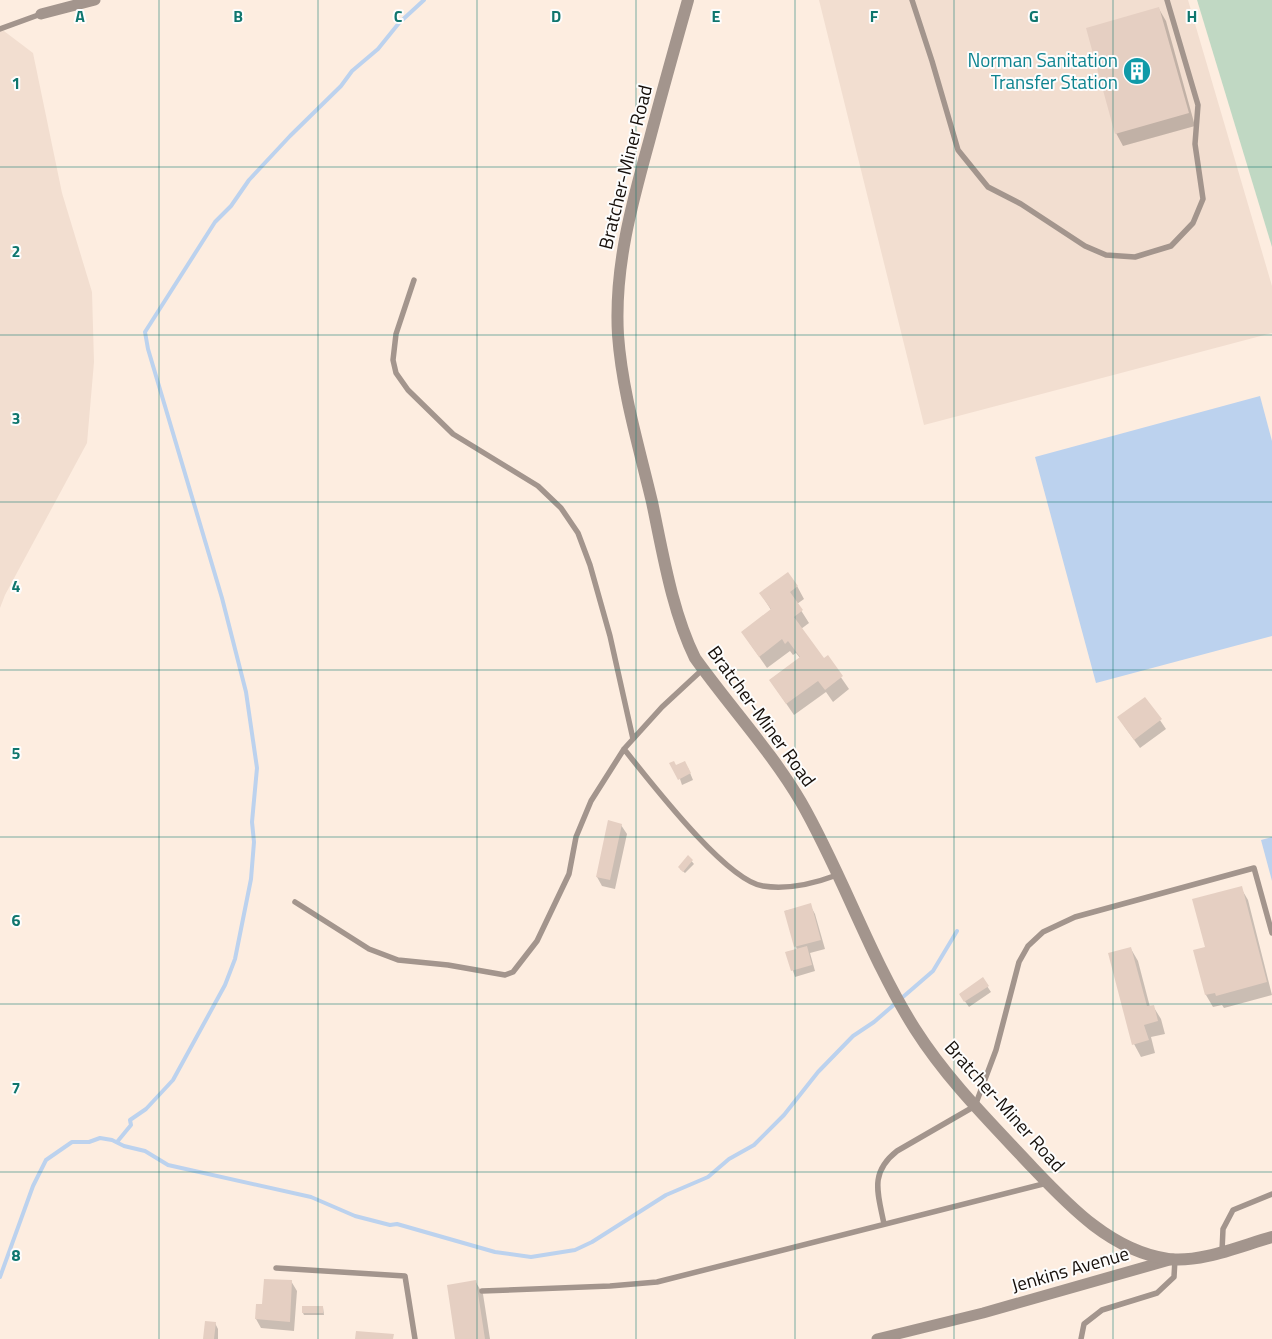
<svg xmlns="http://www.w3.org/2000/svg" width="1272" height="1339" font-family="'Titillium Web',sans-serif">
  <style>
    .industrial { fill: #f2ded0 }
    .green { fill: #c0d8c3 }
    .water { fill: #bcd2ee }
    .shadow { fill: #0003 }
    .lines { fill: none; stroke-linecap: round; stroke-linejoin: round }
    .stream { stroke: #bcd2ee; stroke-width: 4 }
    .building { fill: #e5cfc2 }
    .service { stroke: #a3958d; stroke-width: 5.5 }
    .minor { stroke: #a3958d; stroke-width: 11 }
    .tertiary { stroke: #a3958d; stroke-width: 12 }
    .grid { fill: none; stroke: #0f766e; stroke-width: 1; stroke-opacity: 0.55 }
    .labels { text-anchor: middle; stroke-width: 4; stroke-linejoin: round; paint-order: stroke }
    .culture-label { font-size: 19px; fill: #0d838f; stroke: #fdfdfd; text-anchor: end }
    .street-label { font-size: 19px; fill: #160f0a; stroke: #fdfdfd }
    .grid-label { font-size: 16px; text-anchor: middle; font-weight: bold; fill: #0f766e; stroke: #fdfdfd; stroke-width: 4; stroke-linejoin: round; paint-order: stroke }
  </style>
  <rect width="100%" height="100%" fill="#fdede0"/>
  <path class="industrial" d="M819,0H1188L1272,286V333L924,425Z
    M0,28L33,53L62,193L92,292L94,362L87,443L5,595L0,608Z"/>
  <path class="green" d="M1197,0H1272V247Z"/>
  <path class="water" d="M1260,396L1272,441V636L1096,683L1035,457Z
    M1272,837V881L1261,840Z"/>
  <path class="shadow" d="M1159,9L1166,21L1195,126L1123,146L1116,133Z
    M797,586L804,599L797,604L809,623L801,629L823,660L827,657L849,689L833,702L826,692L794,715L770,680L800,658L796,653L793,655L790,651L767,668L742,632L771,610L761,594Z
    M1145,698L1166,729L1140,748L1124,726Z
    M676,767L688,768L693,780L682,785Z
    M621,825L627,834L615,889L602,886L597,877Z
    M688,857L694,864L685,873L680,869Z
    M1241,888L1248,900L1272,995L1224,1008L1222,1005L1213,1007L1206,995L1194,951L1207,948Z
    M810,905L815,914L825,949L810,953L815,971L795,977L787,952L797,950L785,911Z
    M1131,949L1138,961L1150,1007L1153,1006L1161,1019L1165,1034L1151,1037L1155,1053L1141,1057L1134,1044Z
    M987,986L991,992L969,1007L964,1000Z
    M291,1281L297,1291L294,1331L261,1328L256,1319L263,1306Z
    M475,1281L483,1294L490,1339H456Z
    M323,1307L324,1315H304L303,1313Z
    M215,1323L218,1329V1339H205Z"/>
  <g class="lines">
    <path class="stream" d="M117,1142L131,1125L130,1120L146,1109L173,1080L225,985L235,959L251,879L254,842L252,822L257,768L246,692L222,598L148,349L145,332L215,222L231,206L249,180L290,136L341,86L352,71L378,49L399,23L424,0
      M0,1277L33,1186L46,1160L72,1142H89L100,1138L112,1140L124,1146L145,1151L168,1165L311,1197L355,1216L390,1225L397,1224L495,1252L531,1257L575,1250L592,1242L666,1195L708,1177L729,1159L754,1145L784,1115L818,1072L853,1036L874,1022L933,971L957,931"/>
  </g>
  <path class="building" d="M1159,7L1189,113L1115,134L1086,28Z
    M788,572L798,586L790,592L803,610L794,617L824,658L828,655L843,676L825,690L818,681L786,704L769,680L800,657L788,641L785,644L782,639L759,657L741,632L771,609L759,593Z
    M1145,697L1162,719L1134,740L1117,717Z
    M674,761L676,765L685,761L691,773L678,780L669,763Z
    M608,820L622,824L610,880L596,877Z
    M688,855L693,860L683,872L678,867Z
    M1242,886L1267,982L1216,996L1215,993L1205,995L1193,950L1205,947L1192,899Z
    M811,903L821,940L794,947L784,911Z
    M807,946L812,965L791,971L785,952Z
    M1131,947L1147,1006L1154,1005L1158,1021L1144,1025L1149,1040L1132,1045L1108,953Z
    M983,977L989,986L964,1002L959,994Z
    M264,1279L292,1280L290,1322L255,1319L256,1304H262Z
    M476,1280L485,1339H455L447,1285Z
    M302,1306H323V1313H302Z
    M205,1321L216,1322L214,1339H203Z
    M356,1331L394,1334L393,1339H355Z"/>
  <g class="lines">
    <path class="service" d="M912,0L932,61L958,150L988,187L1021,204L1085,246L1106,255L1135,257L1171,246L1193,223L1203,199L1195,144L1198,105L1167,0
      M0,29L41,14
      M414,280L396,334L393,360L396,373L408,390L453,434L538,486L561,508L578,533L590,565L610,636L633,739
      M624,749C649,780 726,881 763,886C788,890 813,884 837,875
      M295,902L369,949L398,960L448,965L505,975L513,972L537,941L569,874L576,837L591,801L624,749L662,707L703,669
      M884,1224C878,1193 869,1173 897,1151L975,1106L996,1050L1019,962L1028,946L1043,932L1075,917L1254,868L1272,933
      M1222,1251L1223,1229L1233,1210L1272,1194
      M276,1268L405,1276L415,1339
      M482,1291L610,1286L657,1282L1047,1183
      M1081,1339L1084,1324L1102,1310L1157,1293L1174,1277L1175,1259"/>
    <path class="minor" d="M41,14L95,0
      M877,1339L983,1313L1173,1259"/>
    <path class="tertiary" d="M688,0C675,46 662,92 650,138C632,203 614,267 618,335C622,391 639,447 652,502C663,554 672,611 695,658C730,707 771,751 801,802C843,875 870,958 915,1029C948,1081 992,1124 1033,1168C1070,1207 1112,1251 1168,1259C1201,1263 1240,1246 1272,1237"/>
  </g>
  <path class="grid" d="M159,0V1339M318,0V1339M477,0V1339M636,0V1339M795,0V1339M954,0V1339M1113,0V1339M0,167H1272M0,335H1272M0,502H1272M0,670H1272M0,837H1272M0,1004H1272M0,1172H1272"/>
  <defs>
    <symbol id="building-disc" viewBox="-11 -11 22 22"><circle r="9.5" fill="#0f9aa8" stroke="#fdfdfd"/><path d="M-4-6H4V6H1V3H-1V6H-4ZM-2.5-4.3h1.7v1.8h-1.7ZM.8-4.3h1.7v1.8H.8ZM-2.5-1h1.7V.8h-1.7ZM.8-1h1.7V.8H.8Z" fill="#fff"/></symbol>
  </defs>
  <g fill-rule="evenodd">
    <use href="#building-disc" x="1121" y="55" width="32" height="32"/>
  </g>
  <g class="labels">
    <g class="culture-label">
      <text x="1118" y="67">Norman Sanitation<tspan x="1118" dy="22">Transfer Station</tspan></text>
    </g>
    <g class="street-label">
      <text transform="translate(625 167) rotate(-76)" y="7">Bratcher-Miner Road</text>
      <text transform="translate(762 716) rotate(54)" y="7">Bratcher-Miner Road</text>
      <text transform="translate(1005 1106) rotate(48)" y="7">Bratcher-Miner Road</text>
      <text transform="translate(1070 1269) rotate(-16)" y="7">Jenkins Avenue</text>
    </g>
  </g>
  <g class="grid-label">
    <text x="80" y="22">A</text>
    <text x="238" y="22">B</text>
    <text x="398" y="22">C</text>
    <text x="556" y="22">D</text>
    <text x="716" y="22">E</text>
    <text x="874" y="22">F</text>
    <text x="1034" y="22">G</text>
    <text x="1192" y="22">H</text>
    <text x="16" y="89">1</text>
    <text x="16" y="257">2</text>
    <text x="16" y="424">3</text>
    <text x="16" y="592">4</text>
    <text x="16" y="759">5</text>
    <text x="16" y="926">6</text>
    <text x="16" y="1094">7</text>
    <text x="16" y="1261">8</text>
  </g>
</svg>
